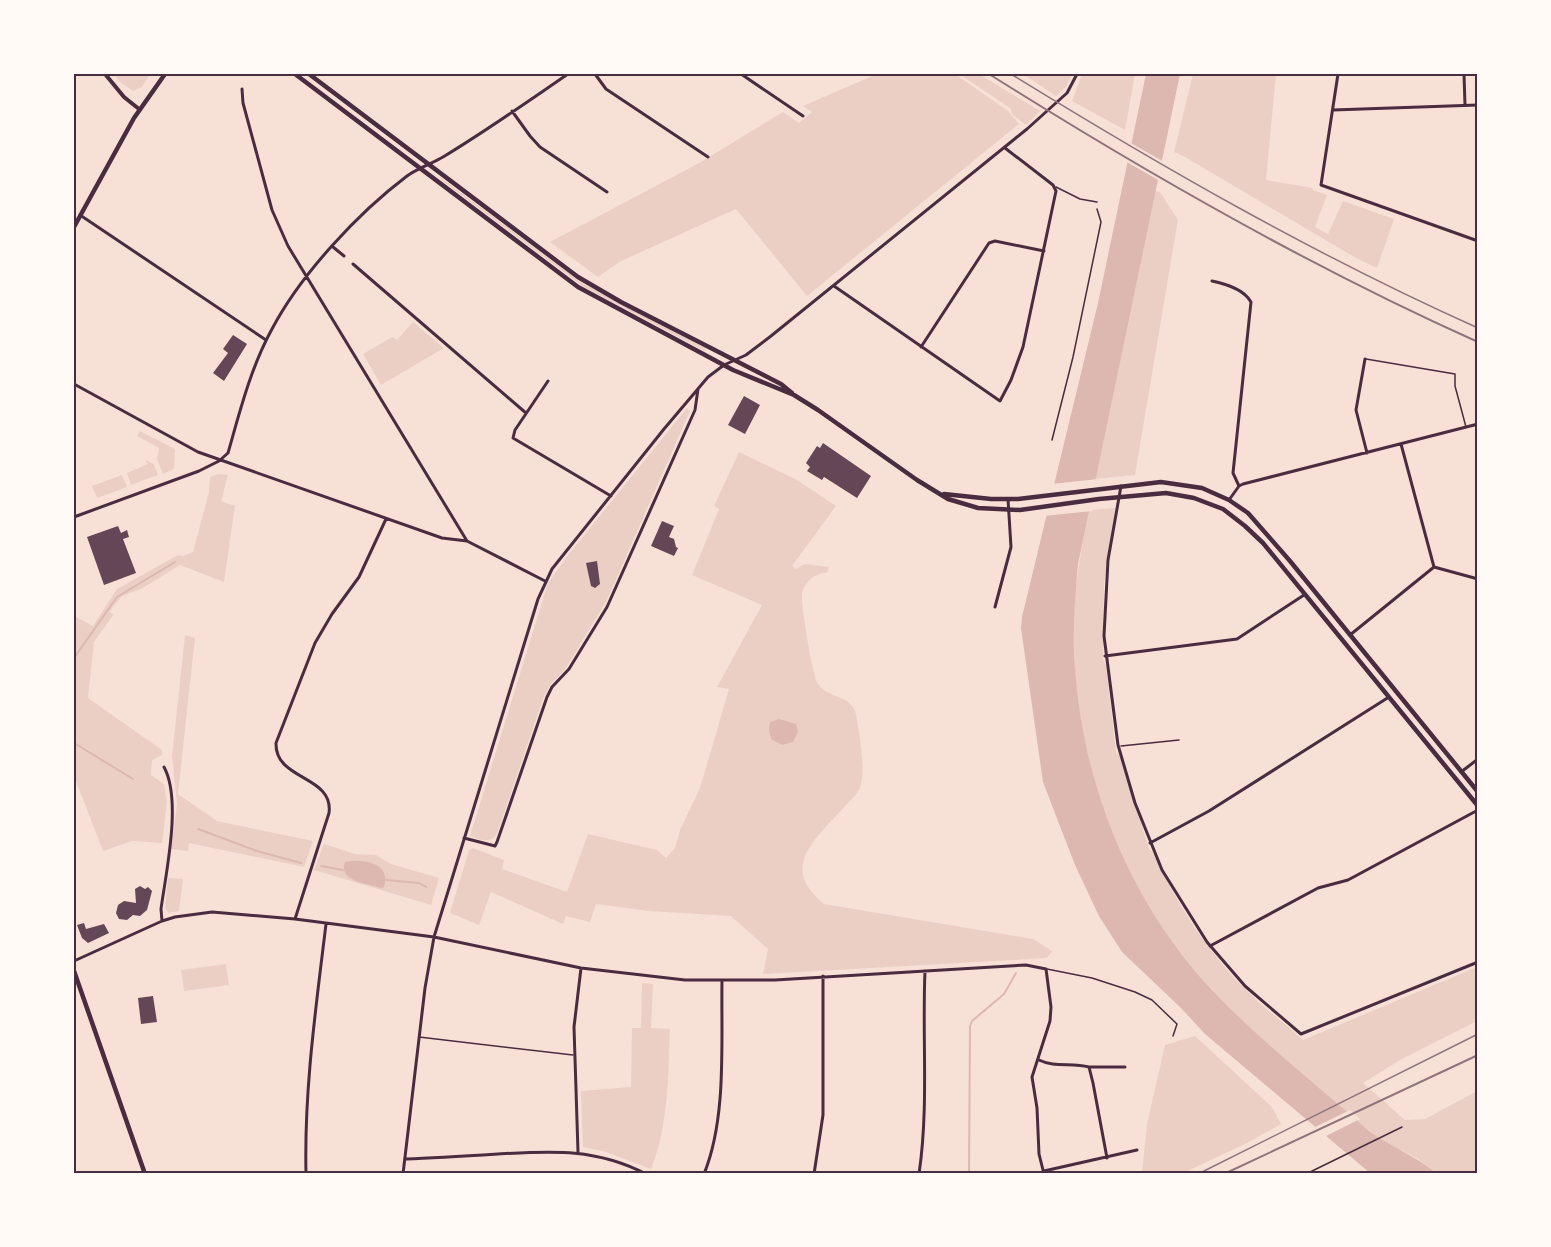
<svg xmlns="http://www.w3.org/2000/svg" width="1551" height="1247" font-family="'Archivo Narrow',sans-serif">
  <style>
    .green { fill: #ebcfc5 }
    .water { fill: #dcb8b0 }
    .pier { fill: #f7e1d7 }
    .lines { fill: none; stroke-linecap: round; stroke-linejoin: round }
    .stream { stroke: #dcb8b0; stroke-width: 2 }
    .building { fill: #644757 }
    .path { stroke: #4a2c40; stroke-width: 1.5 }
    .service { stroke: #4a2c40; stroke-width: 1.5 }
    .minor { stroke: #4a2c40; stroke-width: 3 }
    .tertiary { stroke: #4a2c40; stroke-width: 4 }
    .secondary { stroke: #4a2c40; stroke-width: 4.5 }
    .tram { stroke: #8f747c; stroke-width: 1.5 }
    .rail { stroke: #8f747c; stroke-width: 2 }
    .neatline { fill: none; stroke: #4a2c40; stroke-width: 2 }
  </style>
  <rect width="100%" height="100%" fill="#f7e1d7"/>
  <path class="green" d="M114,74H150L142,87L133,91L120,82Z
    M877,74H955L1008,111L1019,124L807,296L736,209L619,262L598,277L550,242L701,162L783,112L799,123L812,112L803,106Z
    M959,74H979L1040,111L1026,125L1013,115L1010,108Z
    M1023,74H1072L1066,87L1056,96Z
    M1082,74H1135L1125,130L1072,101Z
    M1193,74H1276L1266,180L1313,188V190L1327,195L1315,227L1328,234L1343,201L1394,219L1377,268L1356,258L1185,157L1174,152Z
    M441,178L579,281L706,349L705,351L584,287L440,179Z
    M1155,191L1160,192L1178,220L1135,475L1095,479Z
    M413,322L444,348L381,385L363,354L392,337L397,340Z
    M687,408L690,411L607,600L566,668L551,684L544,696L497,834C489,844 481,840 470,836L548,583L568,555Z
    M140,431L175,449L174,469L163,474L157,459L159,448L137,436Z
    M739,452L797,480L836,506L792,566L796,569L805,564L829,567L827,573C816,572 803,582 802,595C801,605 813,678 818,684C827,698 852,695 856,714C859,732 867,774 859,790C856,795 851,800 847,804C818,837 777,866 824,904L1033,939L1052,951L1047,958L763,974L768,949L731,916L649,911L596,904L590,922L566,916L563,924L491,892L479,925L450,913L469,850L473,848L504,860L502,869L567,892L588,834L657,850L666,858L675,848L680,830L700,788L729,689L717,687L762,605L692,575L719,509L714,506Z
    M145,460L154,464L158,475L131,485L127,473L148,464Z
    M218,474L228,475L221,501L235,506L224,582L180,565L141,589L122,596L109,612L114,614L94,642L88,698L162,750V755L152,760L151,775L164,784L167,802L162,843L132,841L103,851L74,776V616L93,626L117,589L178,555L183,556L193,552L209,492L210,477Z
    M122,475L127,487L97,498L92,486Z
    M1115,508L1104,583L1103,659L1106,666L1116,752L1120,756L1149,849L1153,853C1177,904 1208,953 1248,992C1265,1009 1286,1024 1303,1040L1477,967V1021L1400,1060L1363,1083L1405,1120L1425,1119L1477,1091V1173H1436L1417,1158L1386,1143L1369,1131C1313,1082 1251,1034 1201,978C1110,875 1065,732 1075,595C1078,567 1083,539 1089,510Z
    M185,635L195,638L178,794L217,821L313,841L304,867L189,843L188,851L171,849L177,804L172,756Z
    M324,844L355,854L376,855L391,864L439,878L431,905L314,870Z
    M168,878L183,879L179,911L168,913L165,907Z
    M226,964L229,985L184,991L181,970Z
    M642,983L653,984L651,1028L670,1029C668,1077 669,1124 651,1169L603,1151L583,1147L581,1091L631,1087L632,1028H641Z
    M1195,1036L1272,1107L1281,1124L1247,1143L1183,1173H1142L1147,1124L1165,1045Z"/>
  <path class="water" d="M1146,74H1180L1078,564C1075,598 1072,634 1075,668C1083,781 1126,892 1201,978C1250,1033 1314,1082 1369,1131C1391,1147 1416,1156 1436,1173H1370L1205,1034L1181,1008L1122,952L1099,916L1075,865L1043,782L1021,628L1022,617L1098,303Z
    M779,719L796,724L798,732L793,742L782,745L771,739L769,730L770,722Z
    M350,861C367,860 391,864 384,887L382,888C369,884 337,881 345,862Z"/>
  <path class="pier" d="M1129,142L1164,162L1160,181L1125,161Z
    M1098,479L1092,511L1044,516L1052,484Z
    M1350,1110L1360,1119L1324,1137L1313,1128Z"/>
  <g class="lines">
    <path class="stream" d="M74,658L117,597L175,562
      M74,743L133,779
      M198,829L257,851L301,863
      M321,866L343,870
      M386,880L419,883L426,887
      M969,1174L970,1026L972,1021L1004,994L1016,973"/>
  </g>
  <path class="building" d="M233,335L247,344L224,381L213,373L228,353L223,349Z
    M744,396L760,405L745,434L728,425Z
    M823,443L871,476L857,498L824,477L822,480L807,471L810,467L806,463L817,446L820,448Z
    M662,521L674,526L669,537L674,539L676,547L678,548L674,556L651,546Z
    M118,526L121,533L127,530L129,537L123,539L136,573L104,585L87,537Z
    M597,561L600,584L595,588L591,586L586,563Z
    M140,886L145,889L148,887L152,891L147,910L140,916L133,915L127,920L119,919L116,913L118,905L124,901L136,903L135,889Z
    M84,923L86,929L104,924L109,933L88,943L82,938L77,925Z
    M153,996L157,1022L141,1024L138,998Z"/>
  <g class="lines">
    <path class="path" d="M1052,440L1073,357L1101,222L1097,209
      M1306,1174L1402,1127"/>
    <path class="service" d="M1056,187L1080,199L1097,202
      M1366,359L1455,374V386L1466,427
      M1121,746L1179,740
      M1047,969L1092,978L1135,992L1152,1000L1177,1024L1173,1036
      M419,1037L573,1055"/>
    <path class="minor" d="M595,74L606,89L708,157
      M741,74L803,116
      M1338,74L1321,185L1478,241
      M1464,74L1465,105
      M242,89L243,103L272,210L288,246L467,541
      M1333,110L1478,105
      M512,111L530,136L540,147L607,192
      M80,215L266,340
      M333,247L344,256
      M353,264L526,413
      M1212,281C1226,284 1244,289 1251,302L1233,473L1239,486
      M834,286L1000,401L1011,380L1023,347L1056,191L1053,185L1005,148
      M921,347L989,243L995,241L1044,251
      M1365,359L1356,410L1367,453
      M548,381L515,430L513,438L611,496
      M74,384L198,452L442,538L467,541L545,581
      M1401,444L1434,567
      M1121,486L1108,560L1104,636L1118,745L1135,803L1162,870L1207,942L1245,986L1301,1034L1478,962
      M1229,500L1239,486L1243,484L1478,424
      M74,517L199,471L219,461L228,453C240,411 251,367 272,329C301,274 358,213 407,176C418,168 431,164 443,157C486,131 527,102 568,74
      M1434,567L1478,579
      M995,607L1011,547L1008,499
      M1350,635L1434,567
      M1105,656L1237,639L1304,595
      M1461,772L1478,759
      M464,838L495,846L497,842L547,697L552,687L569,669L607,607L695,410L698,389
      M1150,843L1209,811L1389,697
      M295,919L329,813C334,775 275,781 276,743L315,643L332,614L359,577L386,519
      M162,921L161,909C166,872 182,800 164,767
      M1210,946L1318,888L1348,880L1478,810
      M74,961L162,921L175,917L212,912L295,919L434,937L581,968L685,980H775L1026,965L1046,969L1051,1007L1050,1021L1032,1077L1037,1108L1039,1154L1044,1174
      M1039,1060C1055,1068 1072,1062 1089,1067L1093,1083L1107,1158
      M1089,1067H1125
      M578,1152L574,1027L581,968
      M406,1159C436,1158 467,1156 498,1154C552,1151 596,1148 646,1174
      M1044,1171L1137,1150
      M306,1174C304,1090 316,1007 326,924
      M403,1174L425,988L434,937L538,599L552,569L664,429L708,377L724,365L746,355L771,336L1027,129L1067,93L1077,74
      M704,1174C727,1118 721,1041 722,981
      M814,1174L823,1115V976
      M919,1174C929,1106 922,1038 925,971"/>
    <path class="tertiary" d="M105,74L124,97L139,109"/>
    <path class="secondary" d="M295,74L578,287L733,370L794,395L818,410L917,480L948,499L978,508L1020,510L1099,499L1166,493L1194,498L1223,509L1245,526L1263,543L1478,806
      M309,74L578,277L621,302L781,384L792,393
      M74,227L134,118L165,74
      M944,494L991,499H1018L1161,482L1202,488L1229,500L1248,513L1290,561L1478,792
      M74,971L145,1174"/>
    <path class="tram" d="M1011,74C1162,167 1315,255 1478,328
      M1198,1174L1478,1034"/>
    <path class="rail" d="M989,74C1146,173 1308,266 1478,342
      M1224,1174L1478,1055"/>
  </g>
  <rect width="1551" height="1247" fill="none" stroke="#fffaf5" stroke-width="150"/>
  <rect x="75" y="75" width="1401" height="1097" class="neatline"/>
</svg>
